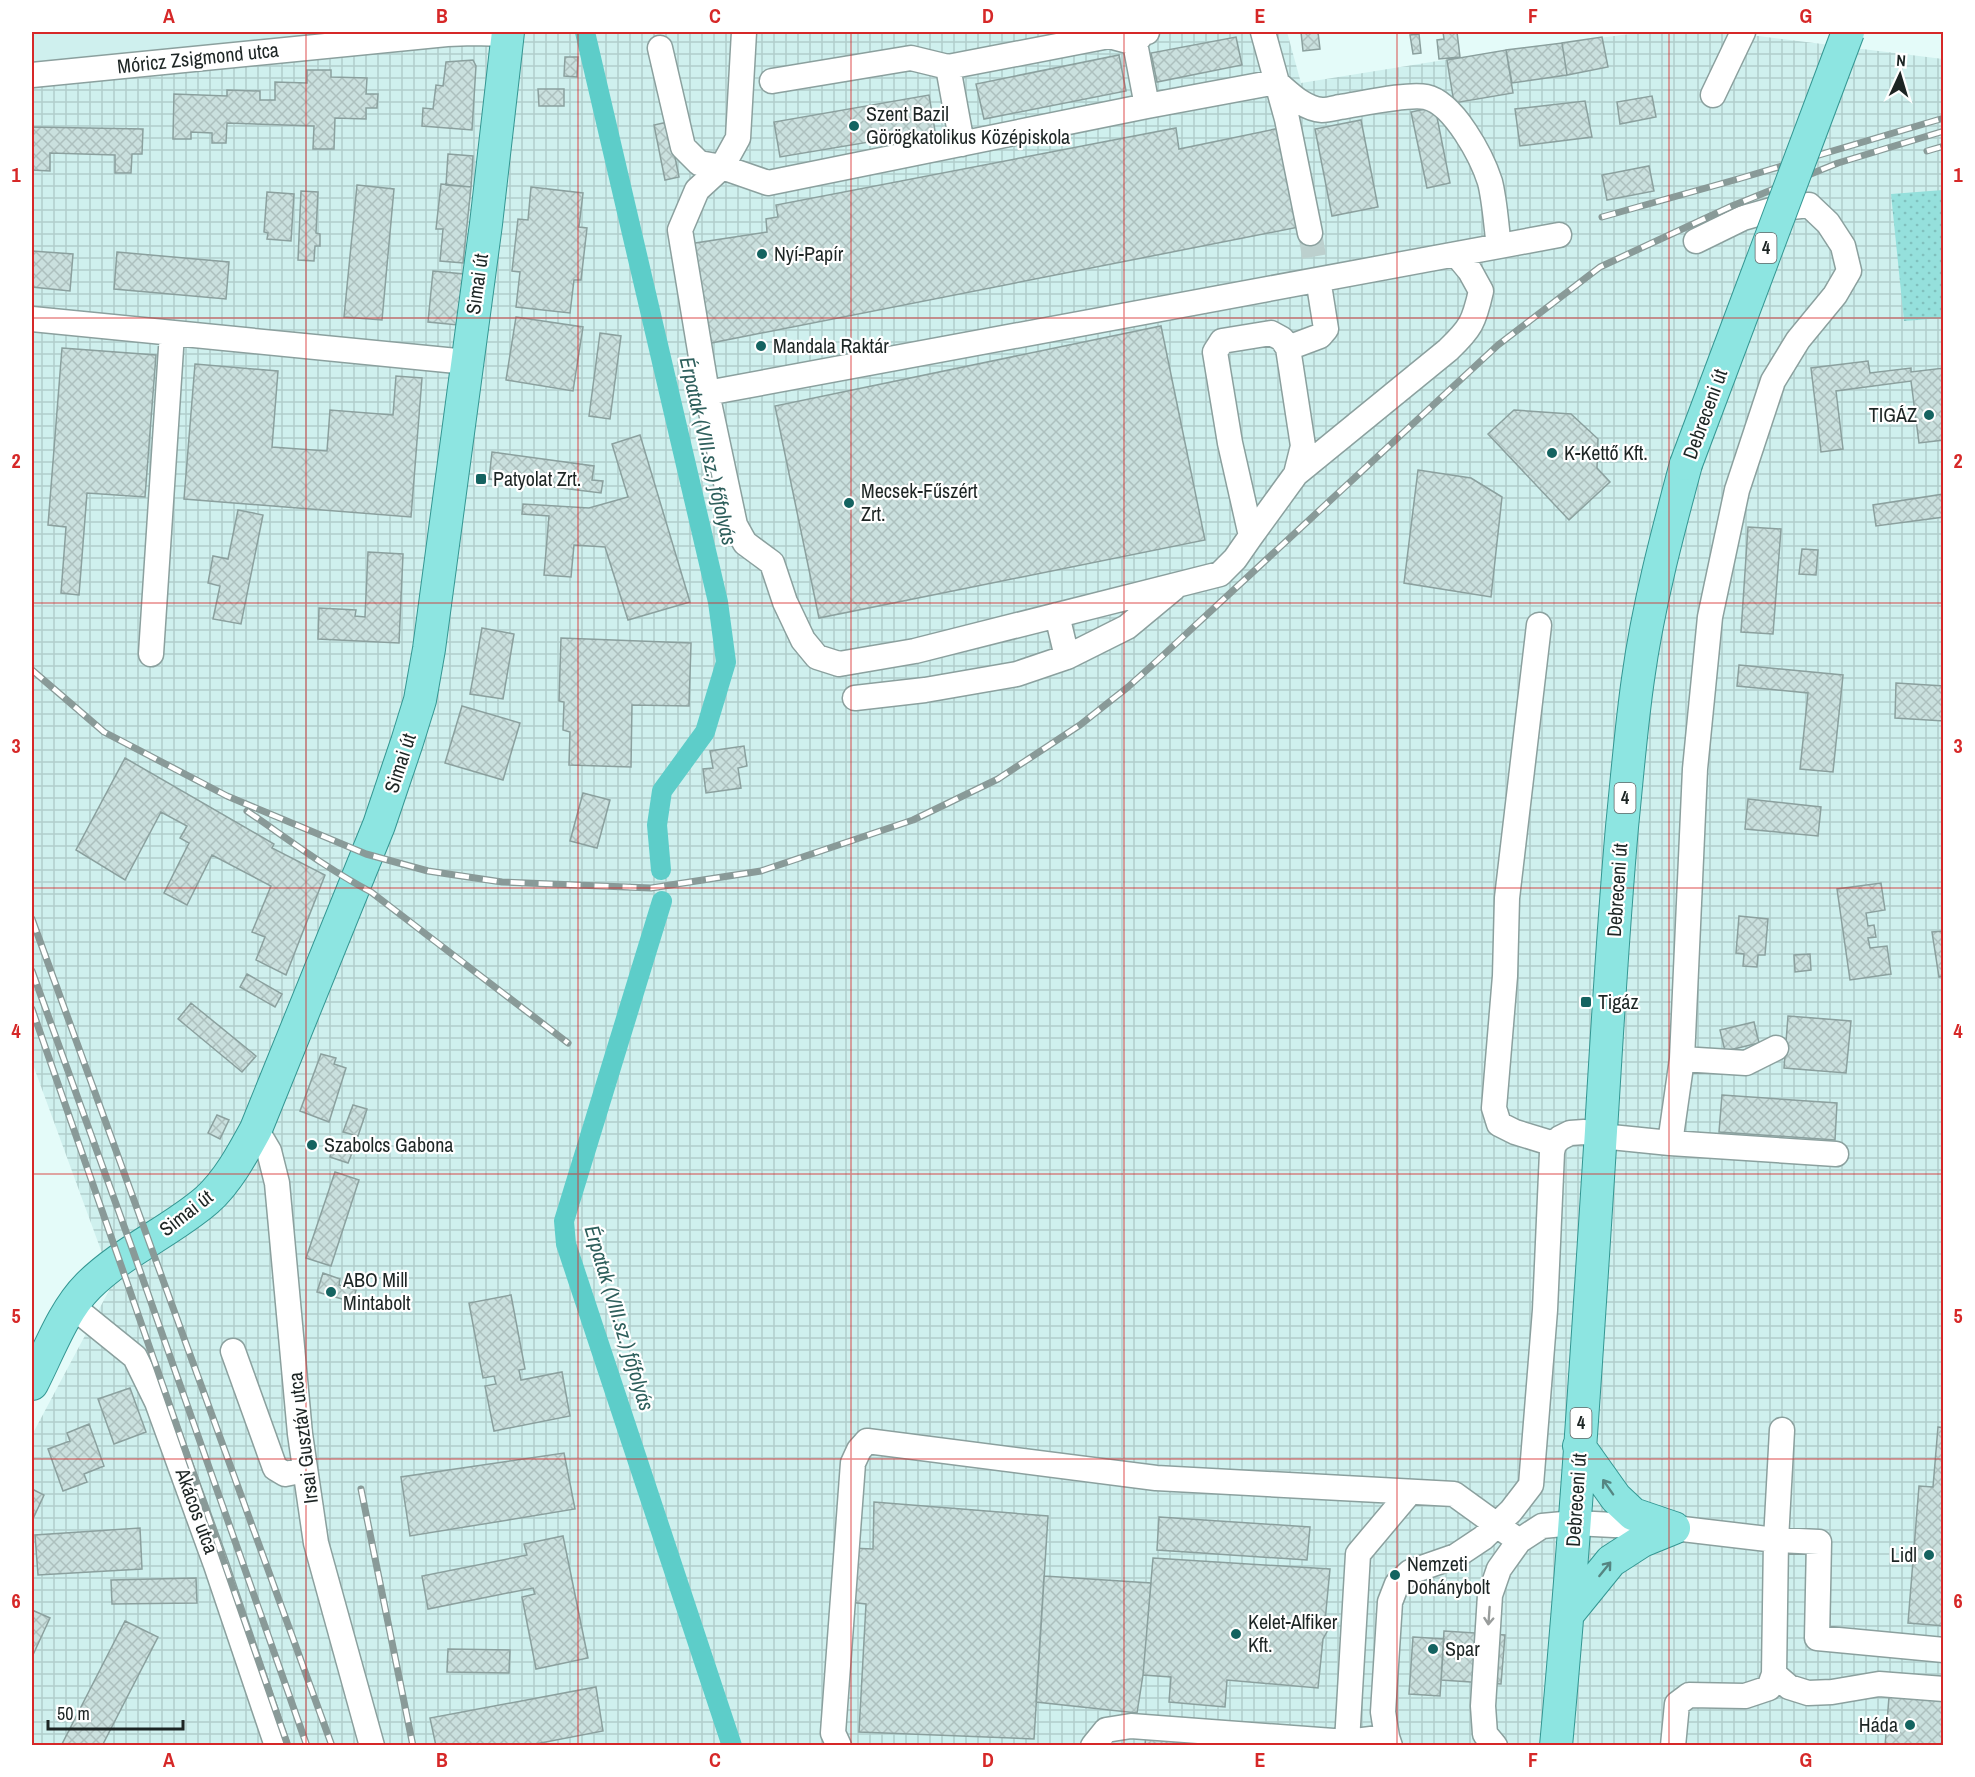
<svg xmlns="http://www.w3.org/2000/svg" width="1975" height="1777" font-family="'Archivo Narrow',sans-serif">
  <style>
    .built { fill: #cff0ee }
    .industrial { fill: url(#industrial-grid) }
    .grass { fill: url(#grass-dots) }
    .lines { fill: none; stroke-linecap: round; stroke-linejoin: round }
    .canal { stroke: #5dcdc9; stroke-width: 20 }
    .building { fill: url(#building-cross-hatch); stroke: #8ba09e; stroke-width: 1.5 }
    .minor-tunnel { stroke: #bcd0ce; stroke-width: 24; stroke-dasharray: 24 12; stroke-linecap: butt }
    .minor-casing { stroke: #8ba09e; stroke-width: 27 }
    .major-casing { stroke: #349692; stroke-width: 34 }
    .minor { stroke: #fff; stroke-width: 24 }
    .major { stroke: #8de5e1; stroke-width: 32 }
    .rail-casing { stroke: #899a98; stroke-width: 7 }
    .rail { stroke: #fff; stroke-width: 4.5; stroke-dasharray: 14; stroke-linecap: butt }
    .major-bridge-casing { stroke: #349692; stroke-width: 34; stroke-linecap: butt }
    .major-bridge { stroke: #8de5e1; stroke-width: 32 }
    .oneway { stroke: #558582 }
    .oneway2 { stroke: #999d9c }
    .grid { fill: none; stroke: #d62828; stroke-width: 1.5; stroke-opacity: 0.55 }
    .poi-dot { fill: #146360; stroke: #fff; stroke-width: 2 }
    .labels { text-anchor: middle; stroke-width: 4.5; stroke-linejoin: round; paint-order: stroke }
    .shield { fill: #fff; stroke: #616666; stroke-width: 1.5 }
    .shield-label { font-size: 18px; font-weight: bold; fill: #1d2524 }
    .street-label { font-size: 20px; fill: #1d2524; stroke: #fff }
    .poi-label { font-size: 20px; fill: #1d2524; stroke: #fff; text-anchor: start }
    .water-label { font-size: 21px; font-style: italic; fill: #2e5f5c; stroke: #fff }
    .neatline { fill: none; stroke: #d62828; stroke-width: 2 }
    .grid-label { font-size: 20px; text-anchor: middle; font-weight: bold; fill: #d62828 }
  </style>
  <defs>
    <pattern id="industrial-grid" width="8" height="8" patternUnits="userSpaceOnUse" patternTransform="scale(1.5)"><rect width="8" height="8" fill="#cff0ee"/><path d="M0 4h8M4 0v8" fill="none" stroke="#b1cecc"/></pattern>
    <pattern id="grass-dots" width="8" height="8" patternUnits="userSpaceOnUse" patternTransform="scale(1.5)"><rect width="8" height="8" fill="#95e0dc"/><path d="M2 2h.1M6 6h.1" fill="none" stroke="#80c0bd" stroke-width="1.8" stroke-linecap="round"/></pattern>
    <pattern id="building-cross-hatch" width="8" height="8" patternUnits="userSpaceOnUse" patternTransform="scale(1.5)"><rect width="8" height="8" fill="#cae0de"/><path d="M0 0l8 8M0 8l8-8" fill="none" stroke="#adc0be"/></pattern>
  </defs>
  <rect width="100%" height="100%" fill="#e4fbf9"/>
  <path class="built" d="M32,32H405L32,70Z"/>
  <path class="industrial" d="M405,32H1287L1301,83L1506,50L1645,32H1726L1943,59V1745H32V1435L113,1283L32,1062V70Z"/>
  <path class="grass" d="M1943,190V318L1904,321L1891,194Z"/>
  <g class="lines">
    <path class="canal" d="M585,32L718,602L726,662L705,732L662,791L657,825L661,870
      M662,901L564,1221L566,1244L732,1746"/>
  </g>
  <path class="building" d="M1301,32H1318L1320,49L1303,51Z
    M1443,32H1457L1460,57L1439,59L1437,40L1444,39Z
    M1419,34L1421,53L1413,54L1410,35Z
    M1236,37L1242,65L1157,82L1151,53Z
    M1602,37L1608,67L1567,75L1562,43Z
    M1562,43L1567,75L1512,83L1506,50Z
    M1506,50L1513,93L1454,103L1447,60Z
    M1119,55L1126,91L984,119L976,84Z
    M565,57H578L577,77L564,76Z
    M473,60L476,66L472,130L422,126L423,108L433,109L436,85L443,86L446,62Z
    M307,70H331V77L367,78L366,94H378L377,108H366V119L335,118L334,149H313L314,126L227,123L226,143H212V133L191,132V139H173L174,94L227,96V90L260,91V100H275V82L307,83Z
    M538,89H564V106H539Z
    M929,95L935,131L780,157L774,122Z
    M1652,96L1656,117L1620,124L1617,102Z
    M1585,101L1592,137L1520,146L1515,109Z
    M1435,107L1450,183L1427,188L1411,112Z
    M1361,120L1378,207L1332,216L1315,129Z
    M668,122L679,177L665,180L654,125Z
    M32,127L143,129L142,154H132L131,173H115V155L50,153V171L32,170Z
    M1176,128L1179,149L1280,128L1299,227L706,344L689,244L767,232L766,219L778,217L776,205Z
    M448,154L473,156L471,187L446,185Z
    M1649,166L1654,191L1607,200L1602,175Z
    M441,184L471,187L463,263L440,261L443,229H436Z
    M357,185L394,189L382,320L344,317Z
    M531,187L583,193L579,227L587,228L581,280H574L570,313L516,307L520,272L512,271L518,219L528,220Z
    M301,191L318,192L316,233L320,234V246H315L314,261L298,260Z
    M267,192L294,194L291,241L267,239L268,233L264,232Z
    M32,251L73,254L70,291L32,287Z
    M117,252L229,262L226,299L114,289Z
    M433,271L464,274L458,325L428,322Z
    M516,317L583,327L573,391L506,380Z
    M1161,326L1205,540L819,618L775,406Z
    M600,333L621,336L610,419L589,416Z
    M62,348L156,355L145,497L87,493L79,595L61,593L66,527L48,525Z
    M1868,361L1870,373L1911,368V372L1944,368V440L1919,443L1911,381L1836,391L1843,449L1821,452L1811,368Z
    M195,364L278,371L272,447L327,451L330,410L393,415L396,376L422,378L411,517L184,499Z
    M1514,410L1571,414L1598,439L1597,468L1610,482L1569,520L1488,434Z
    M640,435L690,602L628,620L605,547L574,545L571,577L544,575L549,516L522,514L523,504L589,508L628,497L612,444Z
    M492,452L594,466L592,480L603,481L601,493L489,479Z
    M1418,470L1471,478L1502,497L1491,597L1404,583Z
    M1944,494V517L1876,526L1873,505Z
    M238,510L263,515L241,624L213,619L220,586L208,583L213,556L228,559Z
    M1748,527L1781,529L1773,634L1741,632Z
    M1802,549L1818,550L1816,575L1799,574Z
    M368,552L403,554L399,643L318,639L319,608L356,610L355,616L365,617Z
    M482,628L514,634L503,699L470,694Z
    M561,638L691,643L689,706L632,705L631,767L569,765L570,732L563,730L564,702L559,701Z
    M1739,665L1843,675L1833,772L1800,769L1808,693L1737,686Z
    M1896,683L1944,686V721L1895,718Z
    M462,706L520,723L503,780L445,763Z
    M744,746L747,766L738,768L741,788L706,793L703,769L713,768L710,751Z
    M125,758L274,844L272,848L325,875L286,975L256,960L265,937L252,932L271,886L212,855L187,905L164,893L189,843L180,838L187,826L161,812L125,880L76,850Z
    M583,793L610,800L597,848L570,841Z
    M1748,799L1821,807L1818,836L1745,829Z
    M1881,883L1885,910L1866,913L1868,926L1874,925L1876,937L1868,938L1870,948L1887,946L1891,974L1850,980L1837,889Z
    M1739,916L1768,919L1765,955H1758L1757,967L1743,966L1744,954L1736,953Z
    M1944,931V976L1939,977L1932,932Z
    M1810,954L1811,970L1795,972L1794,955Z
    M247,974L282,994L275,1007L240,987Z
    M191,1003L256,1056L242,1072L178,1019Z
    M1788,1016L1851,1021L1846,1073L1784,1068Z
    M1754,1022L1759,1043L1725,1051L1720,1030Z
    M321,1054L336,1058L334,1064L346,1068L329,1122L300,1111Z
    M1722,1095L1837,1103L1835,1140L1719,1132Z
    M353,1105L367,1109L358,1136L343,1132Z
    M217,1115L229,1120L220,1139L208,1133Z
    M335,1141L354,1148L348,1163L330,1157Z
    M335,1172L359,1180L331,1266L306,1258Z
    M323,1273L340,1279L339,1285L356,1290L353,1302L317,1292Z
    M511,1295L525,1369L519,1370L521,1380L562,1372L570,1416L494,1431L485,1386L496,1384L494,1376L483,1378L469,1303Z
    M130,1388L146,1432L114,1444L98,1399Z
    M89,1424L104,1466L84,1474L87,1482L63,1491L48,1449L70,1441L67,1433Z
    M1938,1427L1944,1428V1626L1908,1623L1919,1486L1933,1487Z
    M564,1453L575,1509L410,1536L401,1477Z
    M32,1489L44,1495L32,1521Z
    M874,1502L1048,1516L1034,1739L859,1732L866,1604L848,1602L851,1548L873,1549Z
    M1159,1517L1310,1527L1307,1560L1157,1550Z
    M140,1528L142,1569L38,1575L35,1535Z
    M563,1536L588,1658L536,1669L522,1597L535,1594L533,1588L428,1609L422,1576L527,1555L524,1544Z
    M1153,1558L1330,1569L1325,1621L1328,1630L1323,1639L1318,1688L1227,1680L1225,1707L1169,1702L1171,1677L1143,1675Z
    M1044,1576L1151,1583L1143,1675L1137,1713L1036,1702Z
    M196,1578L197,1603L112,1604L111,1580Z
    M32,1610L50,1618L32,1657Z
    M125,1621L158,1637L102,1746H61Z
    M1444,1631L1505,1635L1501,1684L1441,1680Z
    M1413,1637L1444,1639L1440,1696L1409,1694Z
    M448,1649L510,1650L509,1673L447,1672Z
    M596,1687L603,1731L525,1746H436L430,1718Z
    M1889,1697L1944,1700V1746H1885Z
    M1146,1732L1316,1746H1145Z"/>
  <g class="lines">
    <path class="minor-tunnel" d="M1310,233L1320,291"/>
    <defs>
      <path id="minor" d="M744,32L738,138L722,167L697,190L680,230L707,393L735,525L745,543L772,563L785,602L803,640L817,657L839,664L915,651L1220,574L1235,559L1251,536L1230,443L1215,352L1222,341L1271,333L1282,339L1288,348L1303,446L1296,474
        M1147,32L1143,33L1135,43L1147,106
        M1263,32L1287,119L1310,233
        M660,48L683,147L699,163L722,167L768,183L1147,106L1276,82C1289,93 1304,109 1322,110C1328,110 1335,108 1340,107C1360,104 1409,93 1426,97C1454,103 1482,157 1490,182C1495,202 1496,225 1499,246
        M948,67L962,144
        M32,75L447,34L473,33L508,34
        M772,81L911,58L948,67L1109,36L1135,43
        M1713,95L1743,32
        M32,319L467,362
        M1288,348L1320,336L1326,329L1320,291
        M707,393L1559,235
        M1251,536L1296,474L1448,350C1471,328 1474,322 1481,291L1470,271L1456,254
        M1057,615L1067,657
        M1539,625L1507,898L1505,976L1494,1108L1499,1124L1515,1132L1554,1144
        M151,654L172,333
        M855,698L925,690L1017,674L1067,657L1127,627L1174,588
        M1682,1059L1746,1063L1776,1048
        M256,1129L269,1151L277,1183L300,1434L316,1543L372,1746
        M1670,1143L1682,1059L1695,769L1710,617L1737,490L1773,381L1798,340L1835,295L1849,271L1843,246L1828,223L1809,205L1775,209L1743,218L1696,241
        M72,1306L135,1357L157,1402L216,1565L277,1746
        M233,1351L275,1468L285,1474L305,1470
        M1782,1430L1776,1540L1774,1674L1789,1687L1808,1693L1832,1692L1879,1684L1944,1689
        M1347,1742L1358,1554L1410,1492
        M839,1746L833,1733L853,1463L859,1450L867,1441L1156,1478L1454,1494L1519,1541
        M1093,1746L1106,1730L1131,1726L1347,1742L1387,1737
        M1390,1746L1387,1737L1383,1712L1390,1602L1397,1584L1410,1572L1456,1556L1483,1538L1511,1511L1531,1485L1545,1310L1552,1152L1554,1144L1560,1138L1570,1133L1584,1132L1601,1136L1670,1143L1836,1154
        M1495,1746L1485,1734L1483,1706L1490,1595L1499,1569L1519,1541L1542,1526L1574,1523L1674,1528L1776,1540L1819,1542L1817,1638L1944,1650
        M1673,1746L1677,1704L1689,1695L1745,1696L1769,1688L1774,1674"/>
      <path id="major" d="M32,1384C48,1353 63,1311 88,1286C123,1251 170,1232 207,1200C228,1181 243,1153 256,1129L379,825L407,742L420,700L429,649L486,224L508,32
        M1579,1446L1616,1498L1633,1514L1674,1528
        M1568,1614L1611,1561L1642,1541L1674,1528
        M1556,1746C1575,1541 1588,1336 1601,1131C1607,1030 1613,929 1622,827C1627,778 1631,728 1638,679C1648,606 1667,535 1686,464"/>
    </defs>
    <use href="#minor" class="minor-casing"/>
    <use href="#major" class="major-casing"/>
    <use href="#minor" class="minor"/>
    <use href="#major" class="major"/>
    <defs>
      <path id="rail" d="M1927,151L1944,146
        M1602,217L1738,179L1944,118
        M32,670L104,732L227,796L366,854L428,871L502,882L651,888L761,871L913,820L998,779L1080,725L1128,687L1158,660L1498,345L1600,267L1732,206L1838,163L1944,131
        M247,811C288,839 327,869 371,892L568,1043
        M32,919L332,1746
        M32,971L133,1251L307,1746
        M32,1009L288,1746
        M361,1489L413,1746"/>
    </defs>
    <use href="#rail" class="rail-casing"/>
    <use href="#rail" class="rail"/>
    <defs>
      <path id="major-bridge" d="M1686,464L1848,32"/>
    </defs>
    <use href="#major-bridge" class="major-bridge-casing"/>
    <use href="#major-bridge" class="major-bridge"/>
  </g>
  <defs><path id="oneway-shaft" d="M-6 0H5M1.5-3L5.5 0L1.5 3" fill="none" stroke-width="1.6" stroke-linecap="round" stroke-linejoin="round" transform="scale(1.5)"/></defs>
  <g class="oneway">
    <use href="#oneway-shaft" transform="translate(1608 1487) rotate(-125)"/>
    <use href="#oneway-shaft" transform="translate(1605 1569) rotate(-51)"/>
  </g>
  <use class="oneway2" href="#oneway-shaft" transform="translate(1489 1616) rotate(94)"/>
  <path class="grid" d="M306,32V1746M578,32V1746M851,32V1746M1124,32V1746M1397,32V1746M1669,32V1746M32,318H1944M32,603H1944M32,888H1944M32,1174H1944M32,1459H1944"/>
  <g class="poi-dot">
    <circle cx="854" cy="126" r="6"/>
    <circle cx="762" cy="254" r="6"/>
    <circle cx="761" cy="346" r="6"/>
    <circle cx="1929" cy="415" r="6"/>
    <circle cx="1552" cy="453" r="6"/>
    <rect x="475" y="473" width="12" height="12" rx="3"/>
    <circle cx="849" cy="503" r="6"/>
    <rect x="1580" y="996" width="12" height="12" rx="3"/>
    <circle cx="312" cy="1145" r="6"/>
    <circle cx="331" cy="1292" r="6"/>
    <circle cx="1929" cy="1555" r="6"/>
    <circle cx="1395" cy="1575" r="6"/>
    <circle cx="1236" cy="1634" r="6"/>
    <circle cx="1433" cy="1649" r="6"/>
    <circle cx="1910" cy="1725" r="6"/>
  </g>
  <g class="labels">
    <g class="shield">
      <rect x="1755.5" y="233" width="21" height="30" rx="4.5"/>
      <rect x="1614.5" y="783" width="21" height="30" rx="4.5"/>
      <rect x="1570.5" y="1408" width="21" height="30" rx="4.5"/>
    </g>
    <g class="shield-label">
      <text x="1766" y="254">4</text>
      <text x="1625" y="804">4</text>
      <text x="1581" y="1429">4</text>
    </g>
    <g class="street-label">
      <text transform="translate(198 58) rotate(-6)" y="7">Móricz Zsigmond utca</text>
      <text transform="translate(477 284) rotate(-82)" y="7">Simai út</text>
      <text transform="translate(1705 414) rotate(-70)" y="7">Debreceni út</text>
      <text transform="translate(400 763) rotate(-72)" y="7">Simai út</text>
      <text transform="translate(1617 890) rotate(-86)" y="7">Debreceni út</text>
      <text transform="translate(186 1213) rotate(-38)" y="7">Simai út</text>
      <text transform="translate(303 1438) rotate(-97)" y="7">Irsai Gusztáv utca</text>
      <text transform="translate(1576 1500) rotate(-86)" y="7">Debreceni út</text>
      <text transform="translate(197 1511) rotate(70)" y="7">Akácos utca</text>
    </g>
    <g class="poi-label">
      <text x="866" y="121">Szent Bazil<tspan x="866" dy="23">Görögkatolikus Középiskola</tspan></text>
      <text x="774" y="261">Nyí-Papír</text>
      <text x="773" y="353">Mandala Raktár</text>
      <text x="1917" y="422" text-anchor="end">TIGÁZ</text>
      <text x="1564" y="460">K-Kettő Kft.</text>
      <text x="493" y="486">Patyolat Zrt.</text>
      <text x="861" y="498">Mecsek-Fűszért<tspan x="861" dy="23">Zrt.</tspan></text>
      <text x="1598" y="1009">Tigáz</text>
      <text x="324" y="1152">Szabolcs Gabona</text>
      <text x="343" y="1287">ABO Mill<tspan x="343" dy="23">Mintabolt</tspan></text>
      <text x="1917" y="1562" text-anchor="end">Lidl</text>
      <text x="1407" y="1571">Nemzeti<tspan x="1407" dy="23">Dohánybolt</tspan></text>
      <text x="1248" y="1629">Kelet-Alfiker<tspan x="1248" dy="23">Kft.</tspan></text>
      <text x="1445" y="1656">Spar</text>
      <text x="1898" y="1732" text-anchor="end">Háda</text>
    </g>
    <g class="water-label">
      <text transform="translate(708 451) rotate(77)" y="7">Érpatak (VIII.sz.) főfolyás</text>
      <text transform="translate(619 1318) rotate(73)" y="7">Érpatak (VIII.sz.) főfolyás</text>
    </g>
  </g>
  <rect width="1975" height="1777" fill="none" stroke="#ffffff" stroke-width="66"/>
  <g transform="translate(1900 75) rotate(4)" stroke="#ffffff" stroke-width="4.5" paint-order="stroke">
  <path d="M0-4.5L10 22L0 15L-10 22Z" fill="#1d2524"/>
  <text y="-9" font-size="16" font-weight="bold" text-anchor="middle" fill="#1d2524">N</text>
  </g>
  <path d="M48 1720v9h135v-9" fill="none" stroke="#1d2524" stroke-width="3"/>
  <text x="57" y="1720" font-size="18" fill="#1d2524" stroke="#ffffff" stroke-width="4.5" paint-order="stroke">50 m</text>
  <rect x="33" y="33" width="1909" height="1711" class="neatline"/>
  <g class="grid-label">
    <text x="169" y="23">A</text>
    <text x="442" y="23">B</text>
    <text x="715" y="23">C</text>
    <text x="988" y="23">D</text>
    <text x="1260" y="23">E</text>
    <text x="1533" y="23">F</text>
    <text x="1806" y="23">G</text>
    <text x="16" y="182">1</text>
    <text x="1958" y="182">1</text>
    <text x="16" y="468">2</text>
    <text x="1958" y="468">2</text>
    <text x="16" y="753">3</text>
    <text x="1958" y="753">3</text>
    <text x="16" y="1038">4</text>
    <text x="1958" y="1038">4</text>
    <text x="16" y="1323">5</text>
    <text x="1958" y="1323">5</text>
    <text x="16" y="1608">6</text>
    <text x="1958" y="1608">6</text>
    <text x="169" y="1767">A</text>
    <text x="442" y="1767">B</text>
    <text x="715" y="1767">C</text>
    <text x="988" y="1767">D</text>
    <text x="1260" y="1767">E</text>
    <text x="1533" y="1767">F</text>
    <text x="1806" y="1767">G</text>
  </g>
</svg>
